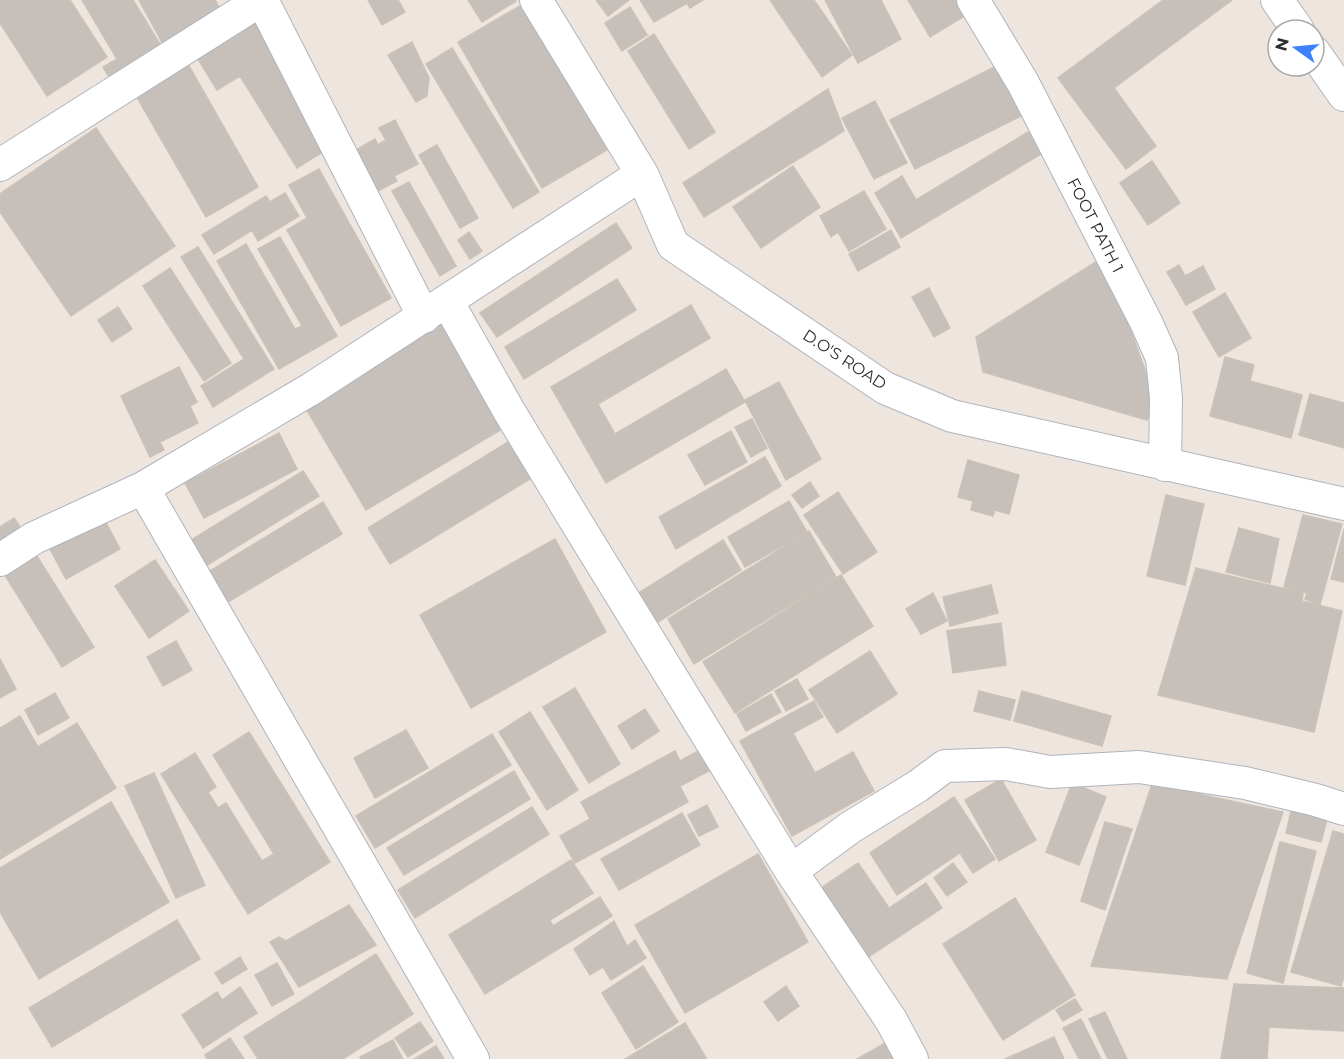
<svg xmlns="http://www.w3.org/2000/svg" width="1344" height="1059" font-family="Montserrat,sans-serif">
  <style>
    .building { fill: #c7c0ba; stroke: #cac1b8; stroke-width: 1.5 }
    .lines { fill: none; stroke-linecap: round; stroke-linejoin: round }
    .street-casing { stroke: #afb4bd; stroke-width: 34 }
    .street { stroke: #fff; stroke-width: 32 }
    .labels { text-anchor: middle; stroke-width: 6; stroke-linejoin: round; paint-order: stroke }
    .street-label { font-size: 16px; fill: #2d2d2d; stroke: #fff }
  </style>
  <rect width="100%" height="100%" fill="#eee5df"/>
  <path class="building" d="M0,0H70L107,57L47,96L0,23Z
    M82,0H133L166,54L114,85L103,67L117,59Z
    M139,0H215L222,12L164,46Z
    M368,0H398L405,12L382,25Z
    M468,0H515L516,1L482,22Z
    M596,0H629L608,16Z
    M640,0H703L690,8L687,3L654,22Z
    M770,0H814L852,55L822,77Z
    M825,0H881L901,39L858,63Z
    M908,0H957L966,15L930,37Z
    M1163,0H1232L1114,88L1156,146L1126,169L1058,78Z
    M523,4L607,150L542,188L458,42Z
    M630,7L647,35L622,51L605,23Z
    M257,18L334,145L297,168L240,76L217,90L196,56Z
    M654,34L715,132L689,149L628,51Z
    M412,42L429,78L427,96L416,102L388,55Z
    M452,48L539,192L513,208L426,64Z
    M1006,61L1031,111L915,169L890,120Z
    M188,64L258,187L206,217L135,94Z
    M828,89L844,131L704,217L683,183Z
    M875,101L907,163L874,179L842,118Z
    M395,120L418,164L394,176L397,181L376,192L354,151L375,139L378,145L386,140L379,128Z
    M96,128L175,246L71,316L0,212V194Z
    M1028,132L1041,154L901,238L875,193L902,176L916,200Z
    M437,145L478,218L460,228L419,155Z
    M1152,161L1180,203L1148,225L1120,183Z
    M793,166L820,207L761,248L733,207Z
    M319,169L391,298L341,326L287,230L307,218L289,185Z
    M409,182L456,266L440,276L392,191Z
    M864,191L886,229L849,251L838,232L831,237L820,216Z
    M285,193L299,216L258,241L252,230L214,254L202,235L266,196L270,202Z
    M616,223L632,248L497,337L480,313Z
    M891,230L900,247L858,271L849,254Z
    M469,232L482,251L470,259L458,240Z
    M280,237L337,336L279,369L217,261L246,244L295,329L302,326L258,249Z
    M198,247L274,369L213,407L201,386L244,359L181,257Z
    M1104,257L1156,400L1147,420L983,372L976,337Z
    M1179,265L1185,276L1203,266L1215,289L1186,305L1167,272Z
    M170,268L231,363L204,381L143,286Z
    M617,279L636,310L524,379L505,347Z
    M929,288L950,328L934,337L912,297Z
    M1225,293L1251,338L1219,357L1193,312Z
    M691,305L710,338L598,404L615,434L726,369L745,402L606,483L551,387Z
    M118,307L132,329L112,342L98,320Z
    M441,325L502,429L366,510L305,407Z
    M1225,357L1254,365L1250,381L1302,395L1291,438L1210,416Z
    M179,367L197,402L190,406L198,423L160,442L164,450L150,457L121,396Z
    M779,382L821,459L786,480L745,400Z
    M1310,394L1344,403V448L1299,435Z
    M752,419L767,448L751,457L735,427Z
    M731,431L747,462L705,485L688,455Z
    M279,433L297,469L204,518L185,483Z
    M508,442L530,479L390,564L368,528Z
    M765,457L781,486L676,549L659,517Z
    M968,460L1019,475L1009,514L995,510L993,516L971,510L973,501L958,497Z
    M303,471L319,496L204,567L188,542Z
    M810,482L819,496L802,508L792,495Z
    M838,492L877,552L843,574L804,515Z
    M1166,495L1204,504L1185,585L1147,576Z
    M789,501L807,532L745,567L728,537Z
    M323,502L342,534L223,605L205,574Z
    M97,506L120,549L66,579L43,536Z
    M1303,515L1342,524L1320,605L1305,599L1307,593L1284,587Z
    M14,518L26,536L0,553V527Z
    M1239,528L1279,539L1270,583L1226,572Z
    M1344,529V582L1331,579Z
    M809,531L836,577L694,664L668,619Z
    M555,539L606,632L471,708L420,615Z
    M723,540L741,570L655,624L637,594Z
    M35,553L94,647L62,667L3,572Z
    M155,560L189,611L149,638L115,586Z
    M1196,568L1303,593L1302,601L1342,611L1314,732L1158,695Z
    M841,575L873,626L735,713L703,662Z
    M991,585L998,613L950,626L943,597Z
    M933,593L947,621L921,634L906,609Z
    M1001,623L1006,665L953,673L947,631Z
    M176,641L192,670L163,686L147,657Z
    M870,651L897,694L837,733L809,690Z
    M0,659L16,689L0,698Z
    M797,679L808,699L786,711L775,691Z
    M575,688L620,764L589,783L543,707Z
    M979,691L1015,700L1010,720L974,711Z
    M1022,691L1111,716L1102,746L1014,721Z
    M55,693L69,718L38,735L25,710Z
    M771,694L781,712L746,731L737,714Z
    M814,701L823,717L793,733L815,773L853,752L874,791L792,836L740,741Z
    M645,709L659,731L632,749L618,726Z
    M530,712L578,790L547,810L499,732Z
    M20,716L38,747L77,723L116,788L0,859V728Z
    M406,730L428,768L375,798L354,758Z
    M249,732L330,862L248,914L161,774L195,753L216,787L208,792L218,808L226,803L262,861L274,854L213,755Z
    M492,734L511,765L375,848L356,816Z
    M675,751L680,761L698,751L709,771L680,786L688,802L575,863L560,836L590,819L581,802Z
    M514,771L530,799L404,875L387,848Z
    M154,773L205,885L176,898L125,786Z
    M1001,779L1036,840L999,861L965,800Z
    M1072,783L1106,797L1079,865L1046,852Z
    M1152,784L1283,812L1227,979L1091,966Z
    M954,797L995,859L973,873L960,853L897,895L870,853Z
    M111,802L169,902L39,979L0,912V868Z
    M1293,803L1329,812L1321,842L1286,833Z
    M707,805L718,827L699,836L688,815Z
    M532,807L549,834L415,918L398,890Z
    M682,813L700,845L619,890L601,859Z
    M1105,822L1132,829L1105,910L1081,901Z
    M1333,831L1344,834V977L1341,986L1291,972Z
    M1280,842L1316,851L1283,983L1247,973Z
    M758,854L808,942L685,1013L635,925Z
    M571,860L593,893L550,920L553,926L600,897L612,916L485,994L449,935Z
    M858,863L889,908L926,883L942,908L867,958L821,888Z
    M953,863L967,882L947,896L934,878Z
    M1015,898L1075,995L1003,1040L943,944Z
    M349,905L376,945L299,987L270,942L279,937L286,941Z
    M177,920L200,959L52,1047L29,1008Z
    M614,921L627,946L635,940L646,958L611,980L603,967L590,975L574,949Z
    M376,954L413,1014L343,1059H258L244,1037Z
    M240,957L247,969L222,984L215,973Z
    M277,963L294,994L272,1006L255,975Z
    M643,966L678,1022L636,1049L602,993Z
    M1234,984L1344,988V1031L1269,1027L1267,1059H1221Z
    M786,986L799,1006L778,1021L764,1002Z
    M240,987L257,1013L203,1048L182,1015L217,992L222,1000Z
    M1075,999L1082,1010L1063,1021L1056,1010Z
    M1105,1012L1127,1059H1108L1089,1019Z
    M1081,1019L1101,1059H1079L1063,1028Z
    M420,1022L433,1041L408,1057L395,1038Z
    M685,1023L706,1058L704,1059H625Z
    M1054,1037L1064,1059H1005Z
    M230,1038L244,1059H207L205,1055Z
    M894,1038L906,1059H857Z
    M393,1040L403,1059H361L360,1057Z
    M436,1046L444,1059H414Z"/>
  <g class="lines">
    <defs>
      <path id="street" d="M262,0L424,317
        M536,0L642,174L673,245L885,388L952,416L1344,504
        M973,0L1023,83L1146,322L1162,358L1166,398L1165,465
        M1277,0L1298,30
        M1314,52L1344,95
        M0,165L261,0
        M447,301L509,411L578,525L791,871L891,1020L912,1059
        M143,488L473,1059
        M0,560L34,538L143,488L311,389L642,174
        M791,871L851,827L918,786L945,766L1006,764L1050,772L1139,767L1245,783L1316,800L1344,809"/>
    </defs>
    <use href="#street" class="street-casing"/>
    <use href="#street" class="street"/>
  </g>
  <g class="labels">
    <g class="street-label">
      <text transform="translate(1096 225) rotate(63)" y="6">FOOT PATH 1</text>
      <text transform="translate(845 359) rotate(33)" y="6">D.O'S ROAD</text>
    </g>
  </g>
  <g transform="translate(1296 48) rotate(285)"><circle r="28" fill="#ffffff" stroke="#ababab" stroke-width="1.5"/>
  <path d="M0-4.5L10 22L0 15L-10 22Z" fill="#3c81fe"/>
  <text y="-9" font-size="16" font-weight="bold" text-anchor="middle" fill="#2d2d2d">N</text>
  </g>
</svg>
